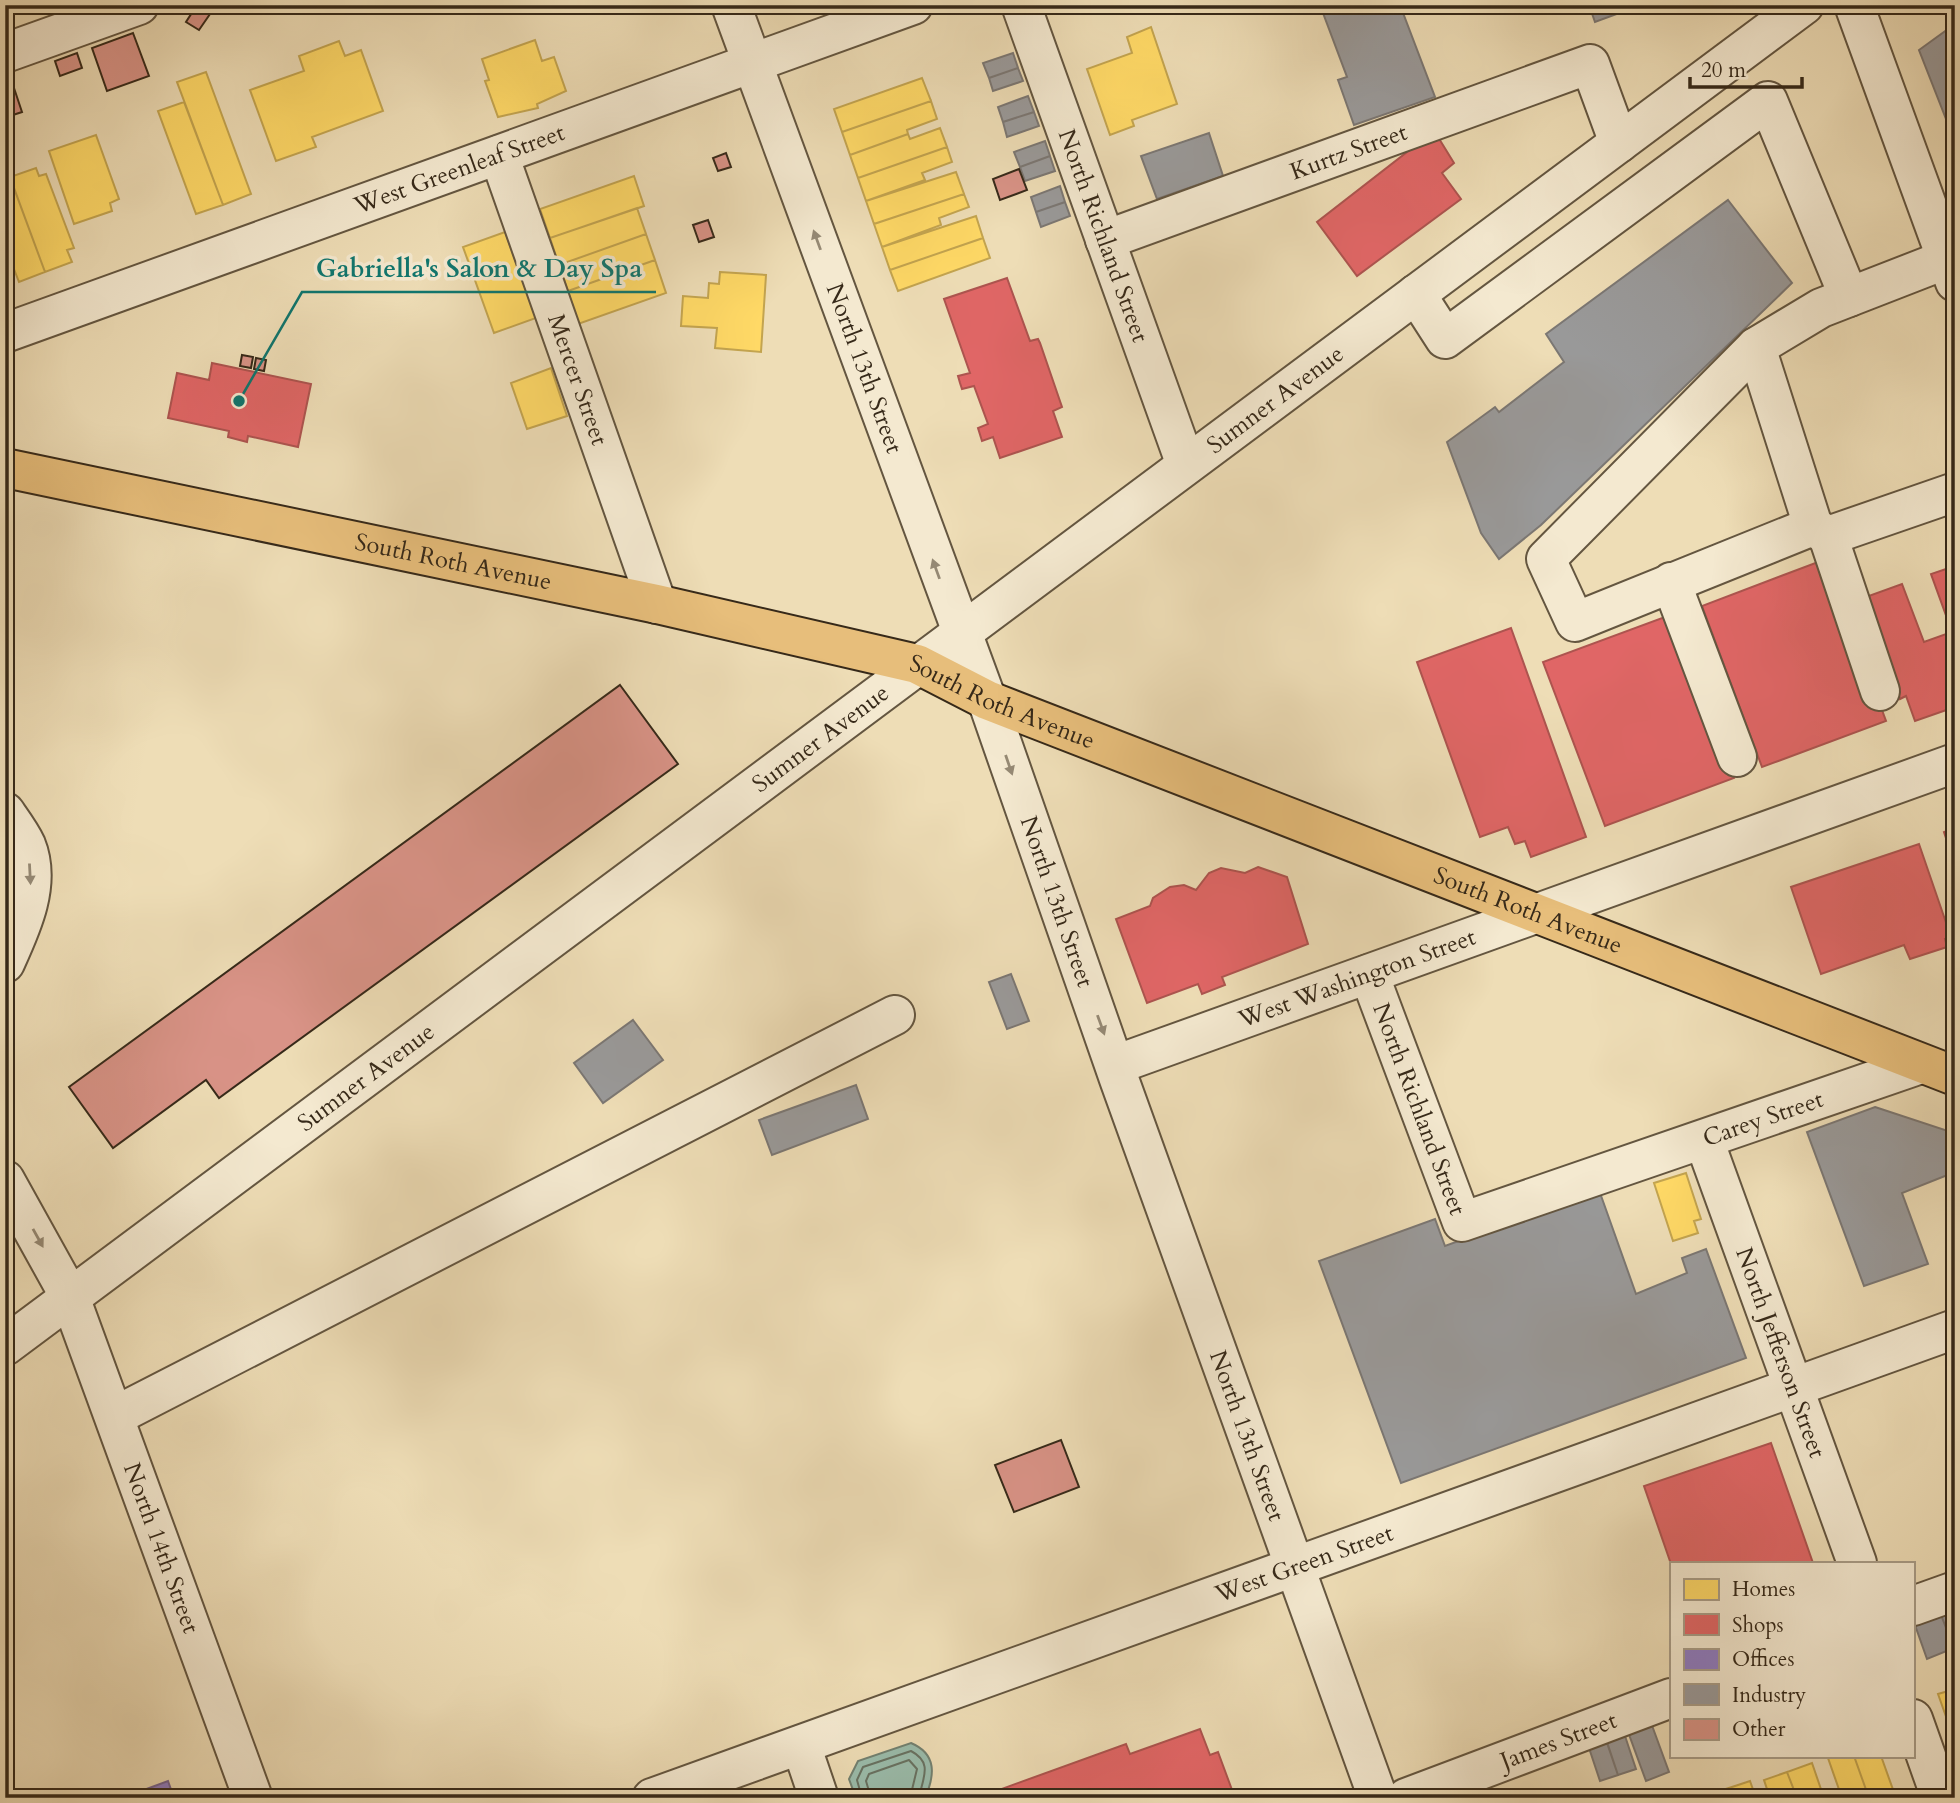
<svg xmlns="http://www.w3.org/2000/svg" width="1960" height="1803" font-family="Cardo,serif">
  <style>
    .water { fill: #9abcab; stroke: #728171; stroke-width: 2 }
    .homes { fill: #ffd966; stroke: #c3a44f; stroke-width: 2 }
    .shops { fill: #e06666; stroke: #ad544f; stroke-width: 2 }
    .offices { fill: #8e7cc3; stroke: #746390; stroke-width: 2 }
    .industry { fill: #999; stroke: #7b7773; stroke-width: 2 }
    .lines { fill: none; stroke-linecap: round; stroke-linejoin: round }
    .shore { stroke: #687262; stroke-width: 2 }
    .building { fill: #d99387; stroke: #362919; stroke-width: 2 }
    .minor-casing { stroke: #645640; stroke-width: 42 }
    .major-casing { stroke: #362919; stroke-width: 42 }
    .minor { stroke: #f4e9d0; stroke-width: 38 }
    .major { stroke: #e7be7b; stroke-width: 38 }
    .oneway { fill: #958974 }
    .labels { text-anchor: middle; stroke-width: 7; stroke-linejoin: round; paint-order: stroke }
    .street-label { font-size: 24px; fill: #362919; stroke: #f4e9d0 }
    .leader { fill: none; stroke: #0f766e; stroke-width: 2.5 }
    .callout-dot { fill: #0f766e; stroke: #f4e9d0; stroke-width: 2.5 }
    .callout-label { font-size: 26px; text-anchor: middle; font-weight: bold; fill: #0f766e; stroke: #f4e9d0; stroke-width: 7; stroke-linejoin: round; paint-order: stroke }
  </style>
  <rect width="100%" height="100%" fill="#eeddb6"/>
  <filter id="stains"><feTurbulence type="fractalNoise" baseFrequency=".00286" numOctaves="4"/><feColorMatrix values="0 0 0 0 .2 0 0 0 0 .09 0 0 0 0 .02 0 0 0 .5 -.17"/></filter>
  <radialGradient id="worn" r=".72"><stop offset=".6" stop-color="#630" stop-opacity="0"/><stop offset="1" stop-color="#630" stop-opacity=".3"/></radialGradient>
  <path class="water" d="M911,1743C937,1754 935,1775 925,1798H856L849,1779L858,1761Z"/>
  <path class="homes" d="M1151,27L1177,104L1132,120L1134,126L1110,135L1087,69L1132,53L1127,37Z
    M535,40L542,61L554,57L566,91L537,104L538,108L498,117L485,81L489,80L482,59Z
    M339,41L345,56L361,50L383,111L312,137L316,147L276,161L250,90L304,71L299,56Z
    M206,72L251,194L223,205L177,82Z
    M922,78L931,101L842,132L834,109Z
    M931,101L937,119L907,130L908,134L850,155L842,132Z
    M184,102L223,205L196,214L158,111Z
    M940,128L947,147L858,178L850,155L908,134L910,139Z
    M96,135L119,199L110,203L112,211L74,224L49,151Z
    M947,147L952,162L922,173L925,180L866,201L858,178Z
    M5,164L45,272L19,282L5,246Z
    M36,168L39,176L46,174L74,248L67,250L72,262L45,272L10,177Z
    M956,172L964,194L874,224L866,201Z
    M634,176L644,206L550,238L540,209Z
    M964,194L969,207L939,218L941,225L882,247L874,224Z
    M637,208L646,234L559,265L550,238Z
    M976,216L983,238L890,270L882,247Z
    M505,232L536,318L494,333L463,247Z
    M646,234L655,260L568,291L559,265Z
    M983,238L990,258L898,291L890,270Z
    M655,260L666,293L578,324L568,291Z
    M720,272L766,275L761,352L715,348L717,328L681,326L683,296L708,298L709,283L719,284Z
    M551,368L567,416L527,429L511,383Z
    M1686,1173L1701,1219L1694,1221L1698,1233L1673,1241L1654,1183Z
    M1955,1689V1742L1938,1694Z
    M1833,1756H1854L1869,1798H1842L1828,1758Z
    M1854,1756H1881L1896,1798H1869Z
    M1812,1763L1824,1798H1797L1787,1772Z
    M1787,1772L1797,1798H1770L1764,1780Z
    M1750,1781L1756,1798H1729L1726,1789Z"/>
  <path class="shops" d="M1438,137L1454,163L1442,173L1461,199L1357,276L1317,222L1420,142Z
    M1007,278L1030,341L1038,339L1040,343L1061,404L1062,407L1053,411L1062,437L1000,458L993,437L982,441L978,428L988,424L974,386L962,389L960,383L958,376L970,373L944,299Z
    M212,363L311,384L298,447L248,436L247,442L228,437L229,431L168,418L177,373L209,380Z
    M1826,559L1886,721L1762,767L1702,606Z
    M1955,566V707L1915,721L1906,696L1900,699L1863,598L1902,584L1924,642L1952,632L1931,574Z
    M1673,614L1734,778L1605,826L1543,662Z
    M1511,628L1586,837L1531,857L1525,841L1515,844L1508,827L1480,837L1417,662Z
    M1955,828V865L1944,832Z
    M1919,844L1951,937L1945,939L1947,947L1910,959L1904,945L1821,974L1791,887Z
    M1258,867L1287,877L1308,944L1222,977L1225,985L1202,994L1198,984L1147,1003L1116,919L1150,906L1153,898L1170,887L1184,885L1196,890L1209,873L1221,868L1245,873Z
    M1771,1443L1813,1563L1671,1564L1644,1486Z
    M1200,1729L1210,1755L1218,1752L1235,1798H998L996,1791L1126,1744L1130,1754Z"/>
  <path class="offices" d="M168,1781L174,1798H122Z"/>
  <path class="industry" d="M1320,5H1400L1435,97L1354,125L1338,80L1347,77Z
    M1589,5H1641L1595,22Z
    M1955,24V142L1919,50Z
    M1013,53L1018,68L989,78L983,63Z
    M1018,68L1023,81L993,91L989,78Z
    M1028,96L1034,112L1003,122L998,107Z
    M1034,112L1039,126L1007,137L1003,122Z
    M1209,133L1223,176L1157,199L1141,156Z
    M1045,141L1050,156L1020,167L1014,152Z
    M1050,156L1055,171L1025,181L1020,167Z
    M1060,186L1065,202L1036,212L1031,197Z
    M1728,200L1792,283L1541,525L1499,559L1481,533L1447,442L1495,407L1499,412L1564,362L1546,334Z
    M1065,202L1070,216L1041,227L1036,212Z
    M1011,974L1029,1021L1007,1029L989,982Z
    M633,1020L663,1060L603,1103L574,1063Z
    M856,1085L868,1119L772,1155L759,1120Z
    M1875,1107L1948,1131L1955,1149V1172L1902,1193L1928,1264L1864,1286L1807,1132Z
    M1599,1190L1636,1294L1687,1273L1682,1258L1706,1249L1746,1358L1401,1483L1319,1261L1435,1219L1445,1246Z
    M1955,1611V1648H1954L1941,1615Z
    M1941,1615L1954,1648L1927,1659L1915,1625Z
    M1650,1720L1669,1772L1646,1781L1627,1729Z
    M1623,1730L1636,1769L1618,1775L1605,1737Z
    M1606,1739L1618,1775L1600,1781L1588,1745Z"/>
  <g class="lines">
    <path class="shore" d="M862,1798L857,1780L863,1767L911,1751C934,1763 922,1779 919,1798
      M871,1798L866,1781L869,1774L909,1760L917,1769L910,1798"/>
  </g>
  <path class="building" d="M197,5L210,14L199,30L186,22Z
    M133,33L149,76L107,91L92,48Z
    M77,53L82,68L60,76L55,61Z
    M10,76L22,112L7,117L5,78Z
    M726,153L731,167L718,171L713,158Z
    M1019,169L1027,190L1000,200L993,179Z
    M708,220L714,237L699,242L693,225Z
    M242,355L253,357L251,368L240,366Z
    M256,358L266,360L264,371L254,369Z
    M620,685L678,764L219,1098L206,1080L113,1148L69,1087Z
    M1061,1440L1079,1487L1014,1512L995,1465Z"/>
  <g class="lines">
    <defs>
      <g id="minor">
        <path id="s1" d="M731,5L987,700L1119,1079L1378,1798"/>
        <path id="s2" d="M1021,5L1186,465"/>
        <path d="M1854,5L1955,282"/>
        <path d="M5,53L139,5"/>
        <path id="s3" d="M499,155L657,604"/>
        <path id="s4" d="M1105,240L1590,64L1619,143"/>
        <path d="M1416,294L1445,339L1768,101L1849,297"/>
        <path id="s5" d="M5,333L913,5"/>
        <path d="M1756,347L1813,526L1828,536L1955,492"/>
        <path d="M1813,526L1575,622L1546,559L1756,347L1821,308L1947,259"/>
        <path d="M1828,536L1880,691"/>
        <path d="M1671,582L1737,757"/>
        <path d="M5,812C12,822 21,834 26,845C42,884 21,928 5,963"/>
        <path id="s6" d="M1369,974L1462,1222L1921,1064"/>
        <path id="s7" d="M1115,1065L1955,763"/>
        <path id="s8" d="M1704,1140L1857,1563"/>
        <path id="s9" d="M5,1180L70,1297L253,1798"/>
        <path id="s10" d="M5,1346L1804,5"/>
        <path d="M115,1416L895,1015"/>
        <path d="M1913,1606L1955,1591"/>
        <path d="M1913,1719L1941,1798"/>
        <path d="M801,1745L819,1798"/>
        <path id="s11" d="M652,1798L1955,1329"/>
        <path id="s12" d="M1406,1798L1671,1698"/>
      </g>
      <g id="major">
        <path id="s13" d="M5,468L657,604L917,664L987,700L1955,1076"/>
      </g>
    </defs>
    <use href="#minor" class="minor-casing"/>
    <use href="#major" class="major-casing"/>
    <use href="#minor" class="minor"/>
    <use href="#major" class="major"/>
  </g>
  <defs><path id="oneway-solid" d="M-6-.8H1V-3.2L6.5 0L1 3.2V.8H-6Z" transform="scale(1.75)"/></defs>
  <g class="oneway">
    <use href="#oneway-solid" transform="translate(817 240) rotate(-110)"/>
    <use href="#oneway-solid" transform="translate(936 569) rotate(-110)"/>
    <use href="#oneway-solid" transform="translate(1009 765) rotate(71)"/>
    <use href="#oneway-solid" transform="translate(30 874) rotate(87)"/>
    <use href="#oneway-solid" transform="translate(1101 1025) rotate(70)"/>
    <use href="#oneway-solid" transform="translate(38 1238) rotate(61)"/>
  </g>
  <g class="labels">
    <g class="street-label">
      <text dy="8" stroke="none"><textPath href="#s4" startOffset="259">Kurtz Street</textPath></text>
      <text dy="8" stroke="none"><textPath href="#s5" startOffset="483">West Greenleaf Street</textPath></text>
      <text dy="8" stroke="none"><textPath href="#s2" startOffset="245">North Richland Street</textPath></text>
      <text dy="8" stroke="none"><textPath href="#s1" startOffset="387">North 13th Street</textPath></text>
      <text dy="8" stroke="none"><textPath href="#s3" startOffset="238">Mercer Street</textPath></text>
      <text dy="8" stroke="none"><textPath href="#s10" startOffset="1584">Sumner Avenue</textPath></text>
      <text dy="8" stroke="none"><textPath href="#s13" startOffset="458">South Roth Avenue</textPath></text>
      <text dy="8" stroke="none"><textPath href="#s13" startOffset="1026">South Roth Avenue</textPath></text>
      <text dy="8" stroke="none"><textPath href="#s10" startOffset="1017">Sumner Avenue</textPath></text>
      <text dy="8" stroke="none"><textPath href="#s1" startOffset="954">North 13th Street</textPath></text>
      <text dy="8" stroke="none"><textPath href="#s13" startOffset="1592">South Roth Avenue</textPath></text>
      <text dy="8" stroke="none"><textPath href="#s7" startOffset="257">West Washington Street</textPath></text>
      <text dy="8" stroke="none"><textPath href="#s10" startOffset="450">Sumner Avenue</textPath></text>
      <text dy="8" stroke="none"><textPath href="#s6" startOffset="144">North Richland Street</textPath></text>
      <text dy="8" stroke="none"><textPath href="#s6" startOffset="583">Carey Street</textPath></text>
      <text dy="8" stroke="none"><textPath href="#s8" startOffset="226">North Jefferson Street</textPath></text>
      <text dy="8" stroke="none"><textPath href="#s1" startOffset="1521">North 13th Street</textPath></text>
      <text dy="8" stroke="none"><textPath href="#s9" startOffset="401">North 14th Street</textPath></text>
      <text dy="8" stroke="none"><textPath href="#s11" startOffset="693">West Green Street</textPath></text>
      <text dy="8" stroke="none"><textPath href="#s12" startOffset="163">James Street</textPath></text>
    </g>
  </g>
  <path class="leader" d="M239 401L302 292H656"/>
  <circle class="callout-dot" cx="239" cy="401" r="7"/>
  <g class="callout-label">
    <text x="479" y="277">Gabriella's Salon &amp; Day Spa</text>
  </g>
  <rect width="1960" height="1803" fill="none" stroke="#eeddb6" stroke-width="28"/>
  <rect x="7" y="7" width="1946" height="1789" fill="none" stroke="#362919" stroke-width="3.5"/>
  <rect x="14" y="14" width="1932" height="1775" fill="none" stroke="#362919" stroke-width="2"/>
  <rect x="1670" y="1562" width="245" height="196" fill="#f4e9d0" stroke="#a89c87" stroke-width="2"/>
  <rect x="1684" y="1579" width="35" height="21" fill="#ffd966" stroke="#a89c87" stroke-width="2"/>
  <text x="1732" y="1596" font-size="21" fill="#362919">Homes</text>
  <rect x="1684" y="1614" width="35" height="21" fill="#e06666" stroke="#a89c87" stroke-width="2"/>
  <text x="1732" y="1632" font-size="21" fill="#362919">Shops</text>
  <rect x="1684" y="1649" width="35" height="21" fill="#8e7cc3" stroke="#a89c87" stroke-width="2"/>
  <text x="1732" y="1666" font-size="21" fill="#362919">Offices</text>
  <rect x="1684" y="1684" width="35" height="21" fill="#999999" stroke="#a89c87" stroke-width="2"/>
  <text x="1732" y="1702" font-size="21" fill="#362919">Industry</text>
  <rect x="1684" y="1719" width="35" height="21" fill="#d99387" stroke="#a89c87" stroke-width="2"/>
  <text x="1732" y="1736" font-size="21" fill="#362919">Other</text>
  <path d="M1690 77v10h112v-10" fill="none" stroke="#362919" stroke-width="3.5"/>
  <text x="1701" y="77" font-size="21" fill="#362919" stroke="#f4e9d0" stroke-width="5" paint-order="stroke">20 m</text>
  <rect width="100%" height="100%" filter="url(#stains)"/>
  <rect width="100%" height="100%" fill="url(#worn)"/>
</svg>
